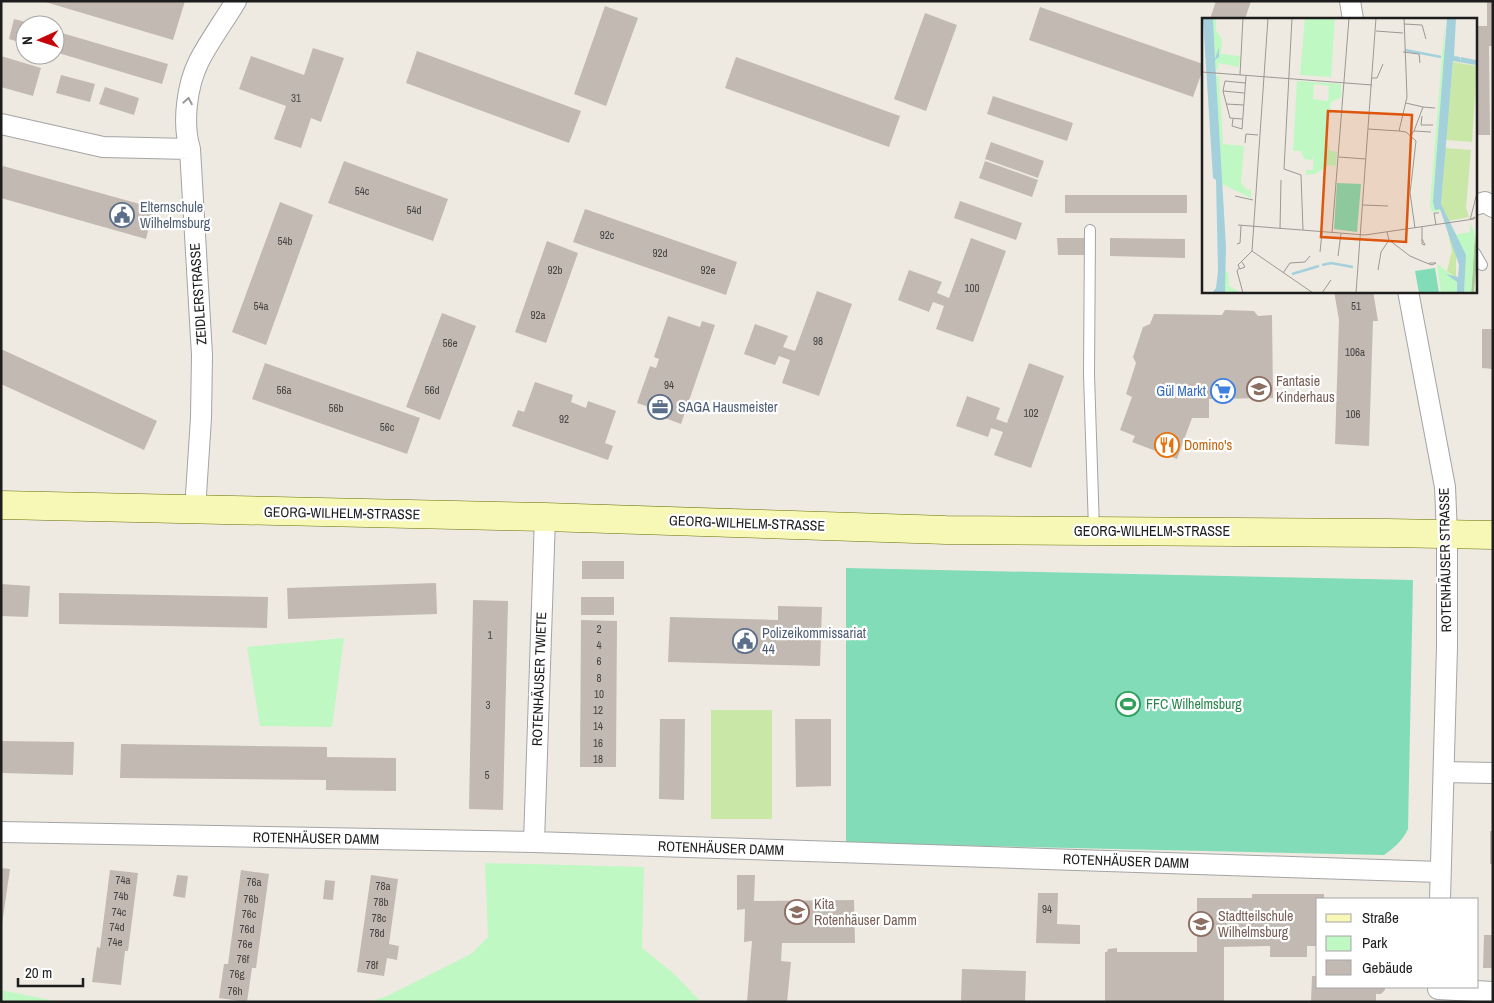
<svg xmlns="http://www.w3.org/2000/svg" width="1494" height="1003" font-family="'Archivo Narrow',sans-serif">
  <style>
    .grass { fill: #c9e8a8 }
    .park { fill: #bff8c2 }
    .pitch { fill: #81dcb7 }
    .building { fill: #c2b9b2 }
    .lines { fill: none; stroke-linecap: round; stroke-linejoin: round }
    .lane-casing { stroke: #a4a4a4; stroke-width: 12 }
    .street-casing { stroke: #a4a4a4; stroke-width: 22 }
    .secondary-casing { stroke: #687106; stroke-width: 29 }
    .lane { stroke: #fff; stroke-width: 10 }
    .street { stroke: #fff; stroke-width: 20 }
    .secondary { stroke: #f7f8b6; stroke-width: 28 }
    .oneway { stroke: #999 }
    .labels { text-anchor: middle; stroke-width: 4.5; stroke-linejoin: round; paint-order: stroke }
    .number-label { font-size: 11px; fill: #464442 }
    .service-label { font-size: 14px; fill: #4e5e75; stroke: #fff; text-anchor: start }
    .street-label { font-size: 14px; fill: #1d1d1d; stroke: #fff }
    .education-label { font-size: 14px; fill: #785e54; stroke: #fff; text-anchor: start }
    .shop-label { font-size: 14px; fill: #366cbe; stroke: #fff; text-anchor: end }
    .food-label { font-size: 14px; fill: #c56008; stroke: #fff; text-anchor: start }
    .leisure-label { font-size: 14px; fill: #27864d; stroke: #fff; text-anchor: start }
    .inset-river { fill: none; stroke: #a3d0db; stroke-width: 2.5 }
    .inset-road { fill: none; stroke: #9a9893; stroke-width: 1 }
    .view { fill: #de560d; fill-opacity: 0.15; stroke: #de560d; stroke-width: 2.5 }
    .inset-edge { fill: none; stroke: #1d1d1d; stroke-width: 2.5 }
  </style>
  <rect width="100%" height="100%" fill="#eeeae2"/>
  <path class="grass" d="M711,710H772V819H711Z"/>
  <path class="park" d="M344,638L332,727L260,726L247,647Z
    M485,863L644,867L642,948L672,972L701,1002H368L385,997L471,954L488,937Z
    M1,990L60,1002H1Z"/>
  <path class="pitch" d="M846,568L1413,580L1408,829C1402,841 1394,848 1384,855L846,843Z"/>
  <path class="building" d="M42,1H185L173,40Z
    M1216,1H1251L1245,19H1210Z
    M1487,1H1493V46H1489L1490,135H1475V26H1487Z
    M605,6L638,18L606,106L574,94Z
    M1040,7L1203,64V69L1193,97L1029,40Z
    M925,13L957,25L926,111L894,99Z
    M14,19L34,24L25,25V44L9,39Z
    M55,31L168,64L162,84L55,52Z
    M313,48L344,58L321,122L311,118L301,148L274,139L286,106L239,89L251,56L304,75Z
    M417,51L581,111L569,143L406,83Z
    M1,56L41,68L33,96L1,87Z
    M736,57L900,116L889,147L725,88Z
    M61,75L95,84L90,102L56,93Z
    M105,87L139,98L134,115L99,104Z
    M993,96L1073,123L1067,141L987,114Z
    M991,142L1044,161L1038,178L985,159Z
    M344,161L448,199L433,241L328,203Z
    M985,161L1038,180L1032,197L979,178Z
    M3,166L154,208L146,239L1,198V173Z
    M1065,195H1187V213H1065Z
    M960,201L1022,223L1016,240L954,218Z
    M280,202L313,215L266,345L232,332Z
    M585,209L737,262L726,295L573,242Z
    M971,238L1006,251L973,342L936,329L944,306L933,302L929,312L898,300L909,270L942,282L937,293L949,298Z
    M1057,238H1087V255H1058Z
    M1110,238L1185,239V258L1110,256Z
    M547,241L578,253L546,343L515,332Z
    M817,291L852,304L819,396L782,383L790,360L779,356L775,365L744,354L755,324L788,336L783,347L795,351Z
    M1334,291H1373L1378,321H1373L1369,446L1335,444L1339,320Z
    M1225,310L1254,311L1258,316L1272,315L1273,398L1209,399V418H1192L1177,459L1132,442L1135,436L1120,430L1132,397L1126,394L1136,363L1133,357L1143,327L1150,324L1154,314L1222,315Z
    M442,313L476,326L440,420L406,407Z
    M668,316L700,327L702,321L715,325L681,424L665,418L667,413L637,403L650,366L656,368L659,359L654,357Z
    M1482,329H1493V369L1482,368Z
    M1,349L157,421L144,450L1,384Z
    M265,363L420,418L407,454L252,399Z
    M1029,363L1064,376L1031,468L994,455L1003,432L991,428L988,437L956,426L967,396L1000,408L996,419L1007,423Z
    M535,382L573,395L571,402L586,408L588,401L616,411L605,443L613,446L608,460L512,426L518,410L524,412Z
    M582,561H624V579H582Z
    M436,583L437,614L288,619L287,588Z
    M1,584L30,586L28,617L1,616Z
    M59,593L268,597L267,628L59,624Z
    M581,597H614V615H581Z
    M473,600L508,601L503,810L469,809Z
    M778,606L822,607L820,666L668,662L670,617L778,620Z
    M581,620L617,621L616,767H580Z
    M660,719H685L684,800L659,799Z
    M795,719H831V786L796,787Z
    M1,741L74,742L73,775L1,773Z
    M121,744L327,747V757L396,758V791L326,790V780L120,778Z
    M1490,831H1493V864H1490Z
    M1,868L10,869L2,924L1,923Z
    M110,870L138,873L128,951H125L121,985L92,982L97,947L100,948Z
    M241,870L269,874L256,968H252L247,1002L219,998L224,964H228Z
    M177,875L188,876L185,898L173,896Z
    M371,875L398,879L389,944L399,946L397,960L387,958L384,976L357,972Z
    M737,875H755L754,901L854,900L855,943H782L781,961L791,962L787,1002H747L752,941L744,942L745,909L737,910Z
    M325,880L335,881L333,900L323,899Z
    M1038,893H1058L1057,924L1080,925V944L1036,943Z
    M1252,894H1324V899H1318V946H1307V957H1270V946L1224,947V1002H1105V952H1107L1108,949L1117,948V952H1197V898H1252Z
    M1484,935H1493V968H1483Z
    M962,969L1026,971L1025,1002H961Z
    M1312,976H1318V987H1385V990L1381,994H1376V1002H1311Z"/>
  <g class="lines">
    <defs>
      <path id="lane" d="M1090,230L1089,375L1094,529
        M1475,253L1482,265"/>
      <path id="street" d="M1350,1L1353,19
        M1,124L103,147L190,149L202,355L201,418L195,510
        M190,149C182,123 187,85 199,61C210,40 224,21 236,1
        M1475,205L1485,202L1493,207
        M1408,291L1445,487L1447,534V647L1440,899
        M1444,772L1493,773
        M1,832L534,842L1440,872
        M534,842L545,517
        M1438,989L1493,992"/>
      <path id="secondary" d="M1,505L545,517L946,530L1388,533L1493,535"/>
    </defs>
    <use href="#lane" class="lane-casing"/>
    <use href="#street" class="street-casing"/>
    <use href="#secondary" class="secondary-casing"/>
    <use href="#lane" class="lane"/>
    <use href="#street" class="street"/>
    <use href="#secondary" class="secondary"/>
  </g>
  <defs><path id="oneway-chevron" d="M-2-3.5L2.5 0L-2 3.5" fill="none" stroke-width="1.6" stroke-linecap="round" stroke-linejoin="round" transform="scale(1.25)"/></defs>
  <use class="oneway" href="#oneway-chevron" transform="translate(188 101) rotate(-80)"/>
  <defs>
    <symbol id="civic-ring" viewBox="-11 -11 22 22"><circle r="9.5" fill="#fff" stroke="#5c6f8a" stroke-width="1.5"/><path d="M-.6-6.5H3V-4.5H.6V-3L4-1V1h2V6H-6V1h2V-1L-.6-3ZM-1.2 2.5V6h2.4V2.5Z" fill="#5c6f8a"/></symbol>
    <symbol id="school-ring" viewBox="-11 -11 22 22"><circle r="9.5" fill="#fff" stroke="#8d6e63" stroke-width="1.5"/><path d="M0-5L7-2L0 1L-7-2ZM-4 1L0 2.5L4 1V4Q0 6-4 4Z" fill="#8d6e63"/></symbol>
    <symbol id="supermarket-ring" viewBox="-11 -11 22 22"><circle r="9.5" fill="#fff" stroke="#3f7fe0" stroke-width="1.5"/><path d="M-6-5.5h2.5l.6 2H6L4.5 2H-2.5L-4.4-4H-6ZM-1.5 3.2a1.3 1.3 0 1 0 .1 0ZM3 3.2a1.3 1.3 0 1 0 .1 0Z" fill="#3f7fe0"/></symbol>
    <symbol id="office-ring" viewBox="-11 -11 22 22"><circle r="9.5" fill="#fff" stroke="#5c6f8a" stroke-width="1.5"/><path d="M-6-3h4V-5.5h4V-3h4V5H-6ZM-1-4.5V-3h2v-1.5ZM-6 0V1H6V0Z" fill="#5c6f8a"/></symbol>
    <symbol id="restaurant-ring" viewBox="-11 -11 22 22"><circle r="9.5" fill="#fff" stroke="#e8710a" stroke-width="1.5"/><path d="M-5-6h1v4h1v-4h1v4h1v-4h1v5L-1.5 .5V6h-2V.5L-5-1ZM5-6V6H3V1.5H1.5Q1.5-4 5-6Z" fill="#e8710a"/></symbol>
    <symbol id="stadium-ring" viewBox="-11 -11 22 22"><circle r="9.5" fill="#fff" stroke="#2e9e5b" stroke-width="1.5"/><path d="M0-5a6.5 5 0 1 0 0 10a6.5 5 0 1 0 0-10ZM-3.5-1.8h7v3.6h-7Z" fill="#2e9e5b"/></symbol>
  </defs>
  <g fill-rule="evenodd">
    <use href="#civic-ring" x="108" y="201" width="28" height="28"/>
    <use href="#school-ring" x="1245" y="375" width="28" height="28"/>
    <use href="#supermarket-ring" x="1209" y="377" width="28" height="28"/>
    <use href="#office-ring" x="646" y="393" width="28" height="28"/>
    <use href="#restaurant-ring" x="1153" y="431" width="28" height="28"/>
    <use href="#civic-ring" x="731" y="627" width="28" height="28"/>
    <use href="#stadium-ring" x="1114" y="690" width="28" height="28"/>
    <use href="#school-ring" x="783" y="898" width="28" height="28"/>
    <use href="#school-ring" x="1187" y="910" width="28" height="28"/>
  </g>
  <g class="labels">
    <g class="number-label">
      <text x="296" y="102">31</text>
      <text x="362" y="195">54c</text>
      <text x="414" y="214">54d</text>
      <text x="607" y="239">92c</text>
      <text x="285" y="245">54b</text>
      <text x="660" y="257">92d</text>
      <text x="555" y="274">92b</text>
      <text x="708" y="274">92e</text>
      <text x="972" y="292">100</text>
      <text x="261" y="310">54a</text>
      <text x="1356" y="310">51</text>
      <text x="538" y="319">92a</text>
      <text x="818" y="345">98</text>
      <text x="450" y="347">56e</text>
      <text x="1355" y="356">106a</text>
      <text x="669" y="389">94</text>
      <text x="284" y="394">56a</text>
      <text x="432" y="394">56d</text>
      <text x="336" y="412">56b</text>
      <text x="1031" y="417">102</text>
      <text x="1353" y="418">106</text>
      <text x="564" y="423">92</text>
      <text x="387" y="431">56c</text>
      <text x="599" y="633">2</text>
      <text x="490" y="639">1</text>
      <text x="599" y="649">4</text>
      <text x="599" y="665">6</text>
      <text x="599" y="682">8</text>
      <text x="599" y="698">10</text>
      <text x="488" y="709">3</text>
      <text x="598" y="714">12</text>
      <text x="598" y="730">14</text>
      <text x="598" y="747">16</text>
      <text x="598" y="763">18</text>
      <text x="487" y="779">5</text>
      <text x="123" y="884">74a</text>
      <text x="254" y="886">76a</text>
      <text x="383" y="890">78a</text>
      <text x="121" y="900">74b</text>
      <text x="251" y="903">76b</text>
      <text x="381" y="906">78b</text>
      <text x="1047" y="913">94</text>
      <text x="119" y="916">74c</text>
      <text x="249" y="918">76c</text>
      <text x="379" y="922">78c</text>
      <text x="117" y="931">74d</text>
      <text x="247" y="933">76d</text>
      <text x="377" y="937">78d</text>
      <text x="115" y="946">74e</text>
      <text x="245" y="948">76e</text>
      <text x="243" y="963">76f</text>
      <text x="372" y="969">78f</text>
      <text x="237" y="978">76g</text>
      <text x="235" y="995">76h</text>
    </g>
    <g class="service-label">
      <text x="140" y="212">Elternschule<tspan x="140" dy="16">Wilhelmsburg</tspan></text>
      <text x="678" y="412">SAGA Hausmeister</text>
      <text x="762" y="638">Polizeikommissariat<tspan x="762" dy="16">44</tspan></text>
    </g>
    <g class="street-label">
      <text transform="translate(198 294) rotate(-94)" y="5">ZEIDLERSTRASSE</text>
      <text transform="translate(342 513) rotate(1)" y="5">GEORG-WILHELM-STRASSE</text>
      <text transform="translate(747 523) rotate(2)" y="5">GEORG-WILHELM-STRASSE</text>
      <text x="1152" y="536">GEORG-WILHELM-STRASSE</text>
      <text transform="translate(1445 560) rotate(-91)" y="5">ROTENHÄUSER STRASSE</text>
      <text transform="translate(539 679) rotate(-88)" y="5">ROTENHÄUSER TWIETE</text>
      <text transform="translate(316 838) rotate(1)" y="5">ROTENHÄUSER DAMM</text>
      <text transform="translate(721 848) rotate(2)" y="5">ROTENHÄUSER DAMM</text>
      <text transform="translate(1126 861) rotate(2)" y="5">ROTENHÄUSER DAMM</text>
    </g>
    <g class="education-label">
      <text x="1276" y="386">Fantasie<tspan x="1276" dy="16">Kinderhaus</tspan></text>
      <text x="814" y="909">Kita<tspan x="814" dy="16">Rotenhäuser Damm</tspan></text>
      <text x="1218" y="921">Stadtteilschule<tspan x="1218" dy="16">Wilhelmsburg</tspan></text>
    </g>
    <g class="shop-label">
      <text x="1206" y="396">Gül Markt</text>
    </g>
    <g class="food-label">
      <text x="1184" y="450">Domino's</text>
    </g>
    <g class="leisure-label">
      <text x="1146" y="709">FFC Wilhelmsburg</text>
    </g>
  </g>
  <g transform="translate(1202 18)">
    <rect width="275" height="275" fill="#eeeae2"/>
    <path d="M251,44L275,48L270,124L244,122ZM243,130L269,132L264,190L267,199L246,203L239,186ZM244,207L245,208L254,236V260L245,253L250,233Z" fill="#c9e8a8"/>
    <path d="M273,215L275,240L272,275H269Z" fill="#a8cd97"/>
    <path d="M11,0H14V12L20,22L19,36L38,38L37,49L17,45L16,51H13V42L17,38L16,33L13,41ZM103,0H133L129,59L98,57ZM243,0L239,193L230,194L228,187ZM14,58H17L21,126L42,128L39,165L44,171L49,172V180L20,166ZM95,63L139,66V79L129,84L123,118L128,133L135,134L134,148L127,147L113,156L104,157V152H111L112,137L110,142L102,141L99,133H91ZM112,66L127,68L126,83L111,81ZM268,205L273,215L270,265L269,275H262L264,237L253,217L268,214ZM235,246L254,260L246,256L256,265L255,275H239ZM26,254L27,268L39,275H23L21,255Z" fill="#bff8c2" fill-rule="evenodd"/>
    <path d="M135,165L159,166L155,214L132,211ZM233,250L237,275H217L213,253Z" fill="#81dcb7"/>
    <path d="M1,0H11L13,41L17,29V39L13,42L24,229L23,275H10L14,270L16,253L14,162L11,160ZM245,0H254L252,38L258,39V43L259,39L274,42V47L251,43L239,186L264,237L262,275H255V264L244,256L256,259L257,247L238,191L233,192L231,184Z" fill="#a3d0db"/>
    <path class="inset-river" d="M203,32L239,39M120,247L129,245L151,249M90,256L117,248"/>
    <path class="inset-road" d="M90,0L82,151L99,157L101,212M202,6L220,7L224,21M174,13L201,15M201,34L217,36L218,45M0,54L170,67M38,57L41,0M170,60H175L181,46M21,73L23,63L43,65M204,85L221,89M24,86L42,87M220,98L219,107H231M31,101L30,108L40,111L44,58M40,101L28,100L21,73L42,75M166,111L197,113L205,79L202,0M197,113L204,114L214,123L208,175L213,210M212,113L221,89L233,90M209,117L212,113L229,114M43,125L44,116L56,117M137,139L164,141M0,167V191M33,178L51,182M161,187L186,188M268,202L275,175M36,207L163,217L272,201L273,199L269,201M234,207L232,195H237M78,211L79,162M130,215L147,0M220,221L223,227L220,226V209M187,222L208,238L222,244L230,247L234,245H227M35,226L38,225L39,208M50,233L66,0M50,233L111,275M118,234L120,215M136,238L139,216M40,244L43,249L38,251L36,247L50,233M37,250L35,253L41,275M176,252L179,234L187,222L185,214M81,255L88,245L103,244L108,238M120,275L129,262M154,275L174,0"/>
    <path class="view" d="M126,93L210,97L204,224L119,219Z"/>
    <rect width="275" height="275" class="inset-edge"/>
  </g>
  <rect width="1494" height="1003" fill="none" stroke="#1d1d1d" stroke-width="5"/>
  <rect x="1316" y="898" width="162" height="90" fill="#ffffff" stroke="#a5a5a5"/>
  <rect x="1326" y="914" width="25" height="8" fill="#f7f8b6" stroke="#a5a5a5"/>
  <text x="1362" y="923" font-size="15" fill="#1d1d1d">Straße</text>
  <rect x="1326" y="936" width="25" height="15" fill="#bff8c2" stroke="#a5a5a5"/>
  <text x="1362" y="948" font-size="15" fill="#1d1d1d">Park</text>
  <rect x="1326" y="960" width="25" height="15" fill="#c2b9b2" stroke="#a5a5a5"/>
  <text x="1362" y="973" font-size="15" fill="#1d1d1d">Gebäude</text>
  <g transform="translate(40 40) rotate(267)"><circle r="24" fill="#ffffff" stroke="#a5a5a5"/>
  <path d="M0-4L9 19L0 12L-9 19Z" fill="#c60308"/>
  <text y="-8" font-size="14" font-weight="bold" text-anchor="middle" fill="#1d1d1d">N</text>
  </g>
  <path d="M18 978v8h65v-8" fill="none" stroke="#1d1d1d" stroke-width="2.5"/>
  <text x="25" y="978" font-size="15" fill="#1d1d1d" stroke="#ffffff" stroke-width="4" paint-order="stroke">20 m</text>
</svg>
